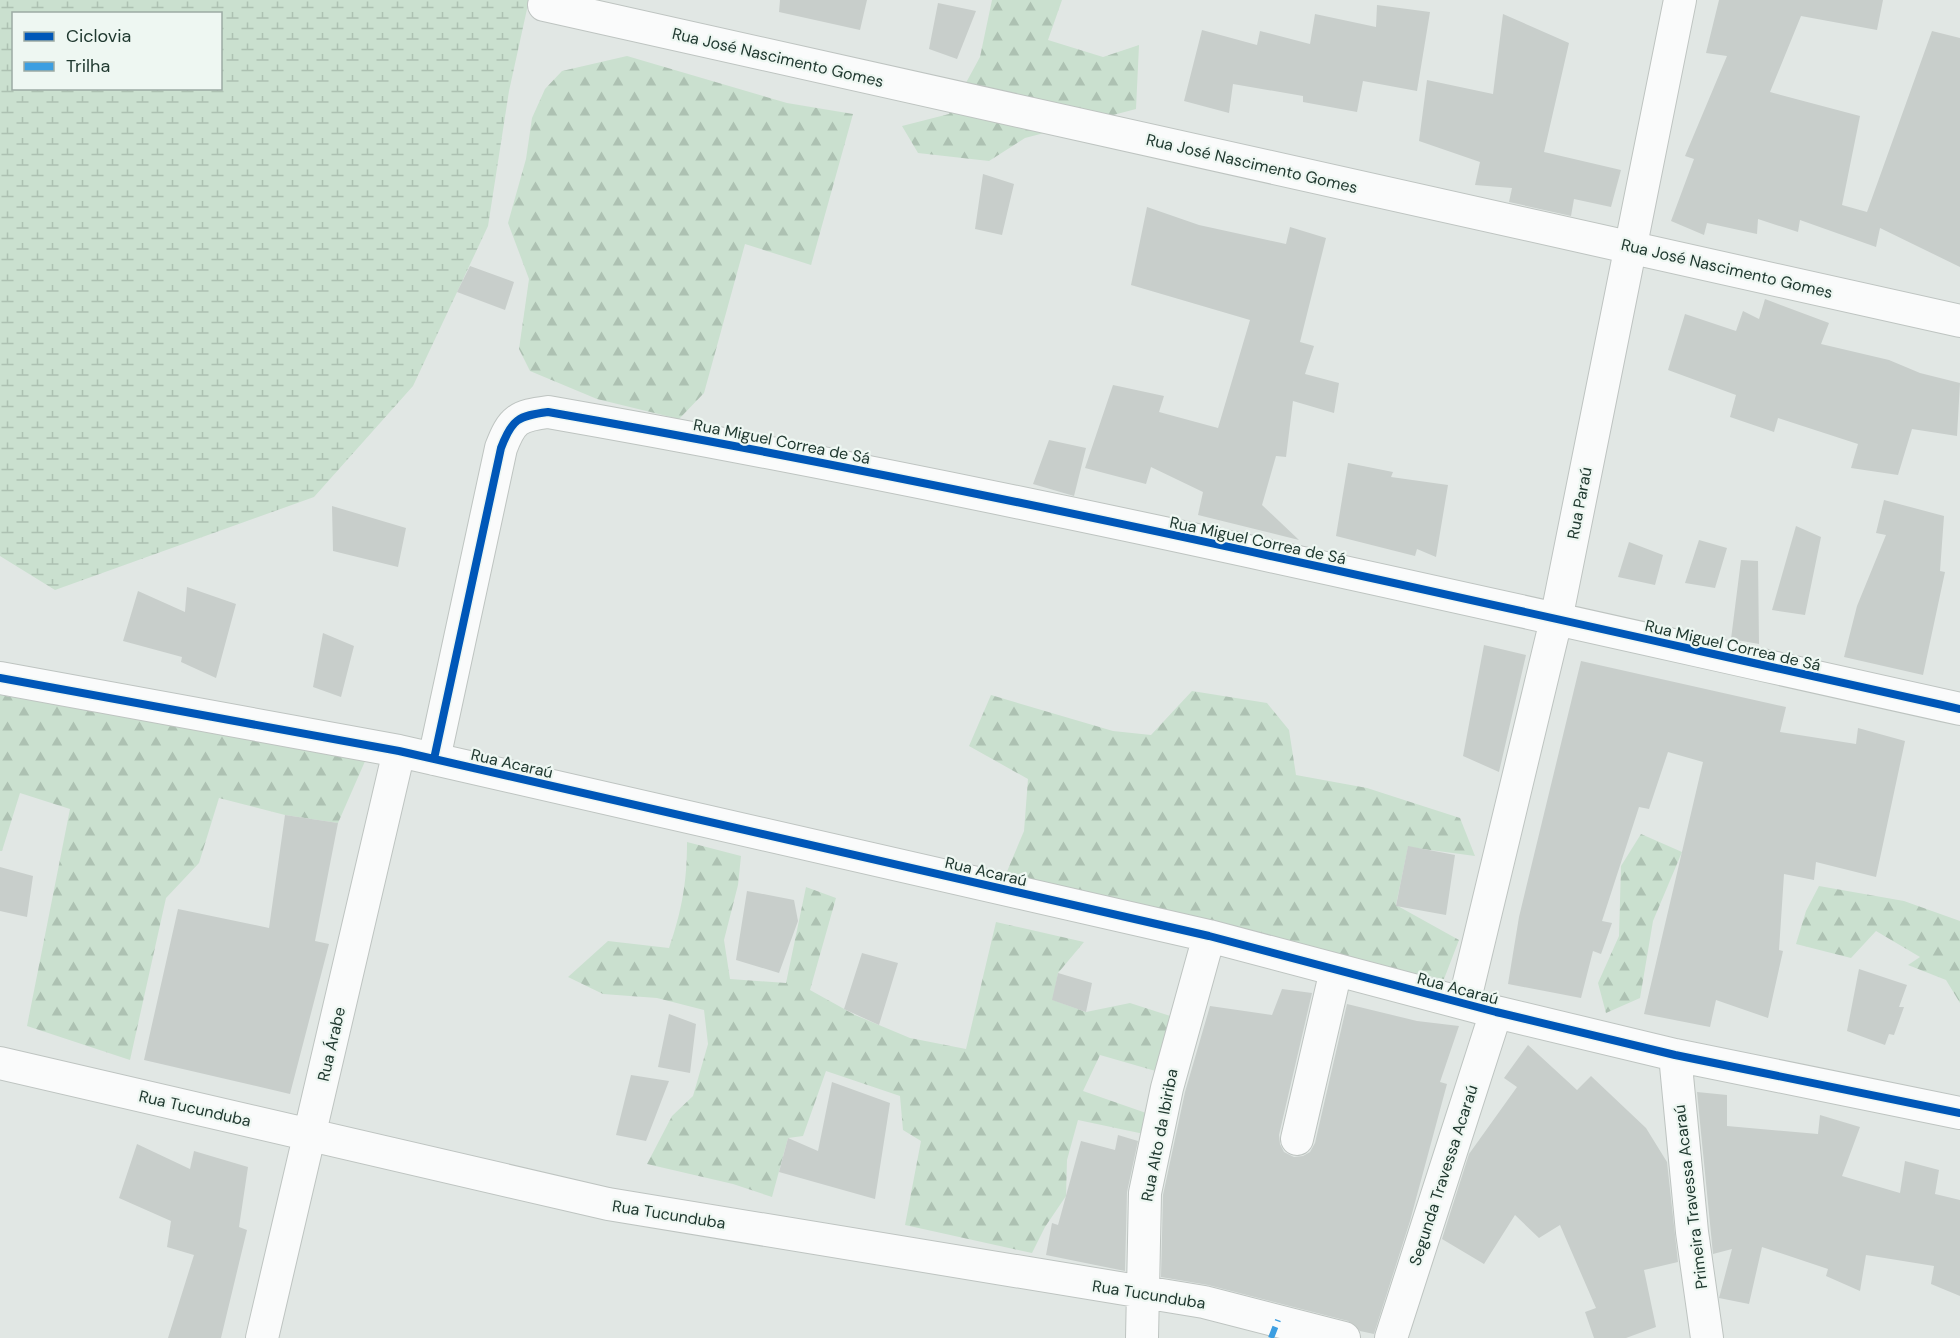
<svg xmlns="http://www.w3.org/2000/svg" width="1960" height="1338" font-family="'DM Sans',sans-serif">
  <style>
    .forest { fill: url(#forest-firs) }
    .wetland { fill: url(#wetland-marsh); fill-rule: evenodd }
    .building { fill: #c8cecb }
    .lines { fill: none; stroke-linecap: round; stroke-linejoin: round }
    .street-casing { stroke: #bec4c1; stroke-width: 34 }
    .street { stroke: #fafbfb; stroke-width: 32 }
    .quiet { stroke: #3c9ee1; stroke-width: 6; stroke-dasharray: 12 6; stroke-linecap: butt }
    .cycleway-casing { stroke: #eef7f2; stroke-width: 11 }
    .cycleway { stroke: #0057b8; stroke-width: 8 }
    .labels { text-anchor: middle; stroke-width: 4.5; stroke-linejoin: round; paint-order: stroke }
    .street-label { font-size: 16px; fill: #203930; stroke: #eef7f2 }
  </style>
  <defs>
    <pattern id="forest-firs" width="22" height="20" patternUnits="userSpaceOnUse" patternTransform="scale(1.5)"><rect width="22" height="20" fill="#cae0cf"/><path d="M5 1l3.5 6h-7zM16 11l3.5 6h-7z" fill="#adc1b2"/></pattern>
    <pattern id="wetland-marsh" width="20" height="14" patternUnits="userSpaceOnUse" patternTransform="scale(1.5)"><rect width="20" height="14" fill="#cae0cf"/><path d="M1 5h8M5 5V1M11 12h8M15 12V8" fill="none" stroke="#adc1b2"/></pattern>
  </defs>
  <rect width="100%" height="100%" fill="#e1e7e4"/>
  <path class="forest" d="M992,0H1062L1048,40L1103,57L1139,45L1136,109L1025,138L989,161L918,153L902,126L949,114L980,57Z
    M627,56L787,103L853,114L811,265L745,244L704,393L679,419L597,399L530,371L519,349L529,279L508,223L526,159L532,118L545,89L562,71Z
    M1192,691L1267,703L1289,730L1296,775L1367,788L1460,818L1475,856L1408,847L1396,905L1459,940L1444,979L1307,953L1006,874L1024,831L1028,779L969,746L991,695L1113,731L1151,735Z
    M0,695L366,759L338,823L285,815L219,798L199,863L166,898L130,1060L27,1026L70,809L20,793L2,851H0Z
    M1641,834L1682,852L1653,921L1640,998L1606,1013L1598,983L1619,936L1621,866Z
    M687,842L741,856L738,885L724,940L730,979L786,983L806,887L836,898L810,990L855,1015L910,1038L966,1049L996,922L1084,942L1058,973L1053,1000L1086,1012L1130,1003L1192,1023L1173,1076L1100,1055L1083,1091L1149,1114L1144,1134L1078,1120L1067,1160L1066,1196L1045,1227L1032,1253L905,1225L921,1141L903,1130L900,1096L826,1071L803,1136L788,1138L772,1197L733,1184L647,1164L672,1116L693,1096L708,1044L704,1010L657,998L603,994L568,977L608,941L669,948C682,910 687,882 687,842Z
    M1819,886L1904,901L1960,921V1003L1946,980L1908,965L1920,957L1876,931L1851,958L1796,944L1806,911Z"/>
  <path class="wetland" d="M0,0H529L509,91L488,226L413,386L314,497L55,590L0,556ZM14,14H220V88H14Z"/>
  <path class="building" d="M780,0H867L860,30L779,12Z
    M1719,0H1883L1877,30L1801,16L1770,92L1860,116L1842,205L1867,212L1932,31L1960,38V267L1880,228L1876,247L1800,220L1798,232L1758,219L1757,234L1707,223L1704,235L1671,221L1694,159L1685,156L1727,56L1706,53Z
    M938,3L976,11L957,59L929,49Z
    M1377,5L1430,12L1417,91L1363,81L1357,112L1303,102V96L1233,84L1229,113L1184,101L1202,30L1257,45L1260,31L1310,44L1315,14L1376,27Z
    M1503,14L1569,43L1544,152L1621,170L1611,207L1574,199L1571,216L1509,202L1512,188L1475,185L1480,162L1419,141L1427,80L1493,94Z
    M983,174L1014,184L1002,235L975,229Z
    M1147,207L1199,225L1286,244L1290,227L1326,238L1300,342L1314,346L1305,374L1339,383L1334,413L1293,401L1286,457L1276,456L1262,505L1299,540L1198,515L1203,492L1151,467L1146,484L1085,468L1113,385L1164,396L1159,412L1218,428L1250,320L1131,285Z
    M470,266L514,282L505,310L457,292Z
    M1765,299L1829,323L1821,344L1889,360L1920,373L1960,383L1957,436L1912,429L1898,475L1851,468L1858,444L1778,418L1774,432L1730,417L1736,395L1668,370L1685,314L1736,331L1743,311L1759,319Z
    M1049,440L1086,448L1074,496L1033,484Z
    M1348,463L1393,472L1391,477L1448,485L1436,557L1417,549L1415,556L1336,536Z
    M1884,500L1944,516L1940,571L1945,572L1923,675L1844,657L1857,606L1886,535L1876,533Z
    M332,506L406,528L398,567L333,551Z
    M1796,526L1821,537L1805,615L1772,610Z
    M1699,540L1727,548L1715,588L1685,583Z
    M1629,542L1663,555L1655,585L1618,577Z
    M1741,560L1758,561L1759,644L1731,639Z
    M187,587L236,604L216,678L181,662L182,657L123,641L138,591L185,612Z
    M323,633L354,646L341,697L313,687Z
    M1484,645L1526,655L1499,772L1463,756Z
    M1581,661L1786,707L1780,732L1856,744L1858,728L1905,741L1876,877L1816,862L1814,880L1784,874L1779,950L1783,951L1768,1018L1716,1000L1710,1027L1644,1014L1703,762L1668,752L1649,809L1639,807L1602,921L1612,923L1601,954L1593,951L1581,998L1508,984L1519,917Z
    M285,815L338,823L315,941L329,944L290,1094L144,1060L178,909L269,928Z
    M1408,846L1455,855L1446,915L1396,906Z
    M0,867L33,876L27,917L0,911Z
    M747,891L794,900L798,921L779,973L736,960Z
    M862,953L898,963L879,1025L844,1009Z
    M1859,969L1907,985L1899,1007H1904L1894,1035L1889,1034L1885,1045L1847,1031Z
    M1058,973L1092,983L1086,1012L1052,1000Z
    M1282,989L1312,993L1279,1135L1280,1144L1284,1152L1294,1157L1303,1156L1310,1152L1315,1143L1347,1004L1417,1021L1459,1026L1440,1082L1447,1084L1410,1221L1374,1334L1360,1331L1348,1321L1208,1285L1161,1277L1163,1195L1185,1092L1210,1006L1272,1015Z
    M669,1014L696,1024L690,1073L658,1067Z
    M1528,1045L1577,1090L1591,1076L1646,1128L1667,1162L1678,1262L1644,1270L1656,1327L1626,1338H1594L1585,1312L1596,1308L1560,1225L1539,1238L1515,1215L1484,1264L1442,1239L1469,1154L1517,1087L1504,1078Z
    M631,1075L669,1081L646,1141L616,1135Z
    M832,1082L890,1103L875,1199L779,1172L788,1138L818,1151Z
    M1697,1092L1727,1095V1126L1818,1134L1820,1115L1860,1127L1842,1176L1900,1193L1905,1161L1939,1170L1935,1194L1960,1200V1296L1931,1284L1934,1266L1866,1255L1860,1291L1826,1276L1828,1269L1762,1247L1749,1304L1719,1298L1732,1249L1713,1254Z
    M1118,1135L1138,1141L1127,1192L1125,1271L1046,1255L1052,1223L1058,1225L1081,1141L1115,1150Z
    M137,1144L190,1169L194,1151L248,1167L239,1227L247,1230L221,1338H168L194,1255L167,1247L171,1221L119,1198Z"/>
  <g class="lines">
    <defs>
      <path id="street" d="M544,5L1960,321
        M0,678L399,751L1209,936L1496,1012L1675,1055L1960,1113
        M434,759L501,448C512,419 518,416 548,412C1022,495 1490,605 1960,709
        M1464,1003L1556,620L1680,0
        M1675,1055L1692,1232L1707,1338
        M0,1063L608,1204L1204,1302L1344,1338
        M1297,1139L1336,970
        M262,1338L399,751
        M1142,1338L1145,1193L1167,1088L1209,936
        M1391,1338L1496,1012"/>
    </defs>
    <use href="#street" class="street-casing"/>
    <use href="#street" class="street"/>
    <path class="quiet" d="M1271,1338L1278,1320"/>
    <defs>
      <path id="cycleway" d="M0,678L399,751L1209,936L1496,1012L1675,1055L1960,1113
        M434,759L501,448C512,419 518,416 548,412C1022,495 1490,605 1960,709"/>
    </defs>
    <use href="#cycleway" class="cycleway-casing"/>
    <use href="#cycleway" class="cycleway"/>
  </g>
  <g class="labels">
    <g class="street-label">
      <text transform="translate(778 57) rotate(13)" y="6">Rua José Nascimento Gomes</text>
      <text transform="translate(1252 163) rotate(13)" y="6">Rua José Nascimento Gomes</text>
      <text transform="translate(1727 268) rotate(13)" y="6">Rua José Nascimento Gomes</text>
      <text transform="translate(782 441) rotate(11)" y="6">Rua Miguel Correa de Sá</text>
      <text transform="translate(1579 503) rotate(-79)" y="6">Rua Paraú</text>
      <text transform="translate(1258 540) rotate(12)" y="6">Rua Miguel Correa de Sá</text>
      <text transform="translate(1733 645) rotate(13)" y="6">Rua Miguel Correa de Sá</text>
      <text transform="translate(512 763) rotate(13)" y="6">Rua Acaraú</text>
      <text transform="translate(986 871) rotate(13)" y="6">Rua Acaraú</text>
      <text transform="translate(1458 988) rotate(15)" y="6">Rua Acaraú</text>
      <text transform="translate(331 1044) rotate(-77)" y="6">Rua Árabe</text>
      <text transform="translate(195 1108) rotate(13)" y="6">Rua Tucunduba</text>
      <text transform="translate(1159 1135) rotate(-79)" y="6">Rua Alto da Ibiriba</text>
      <text transform="translate(1443 1175) rotate(-72)" y="6">Segunda Travessa Acaraú</text>
      <text transform="translate(1690 1197) rotate(-97)" y="6">Primeira Travessa Acaraú</text>
      <text transform="translate(669 1214) rotate(9)" y="6">Rua Tucunduba</text>
      <text transform="translate(1149 1294) rotate(9)" y="6">Rua Tucunduba</text>
    </g>
  </g>
  <rect x="12" y="12" width="210" height="78" fill="#eef7f2" stroke="#9caba4" stroke-width="1.5"/>
  <rect x="24" y="32" width="30" height="9" fill="#0057b8" stroke="#9caba4" stroke-width="1.5"/>
  <text x="66" y="42" font-size="18" fill="#203930">Ciclovia</text>
  <rect x="24" y="62" width="30" height="9" fill="#3c9ee1" stroke="#9caba4" stroke-width="1.5"/>
  <text x="66" y="72" font-size="18" fill="#203930">Trilha</text>
</svg>
